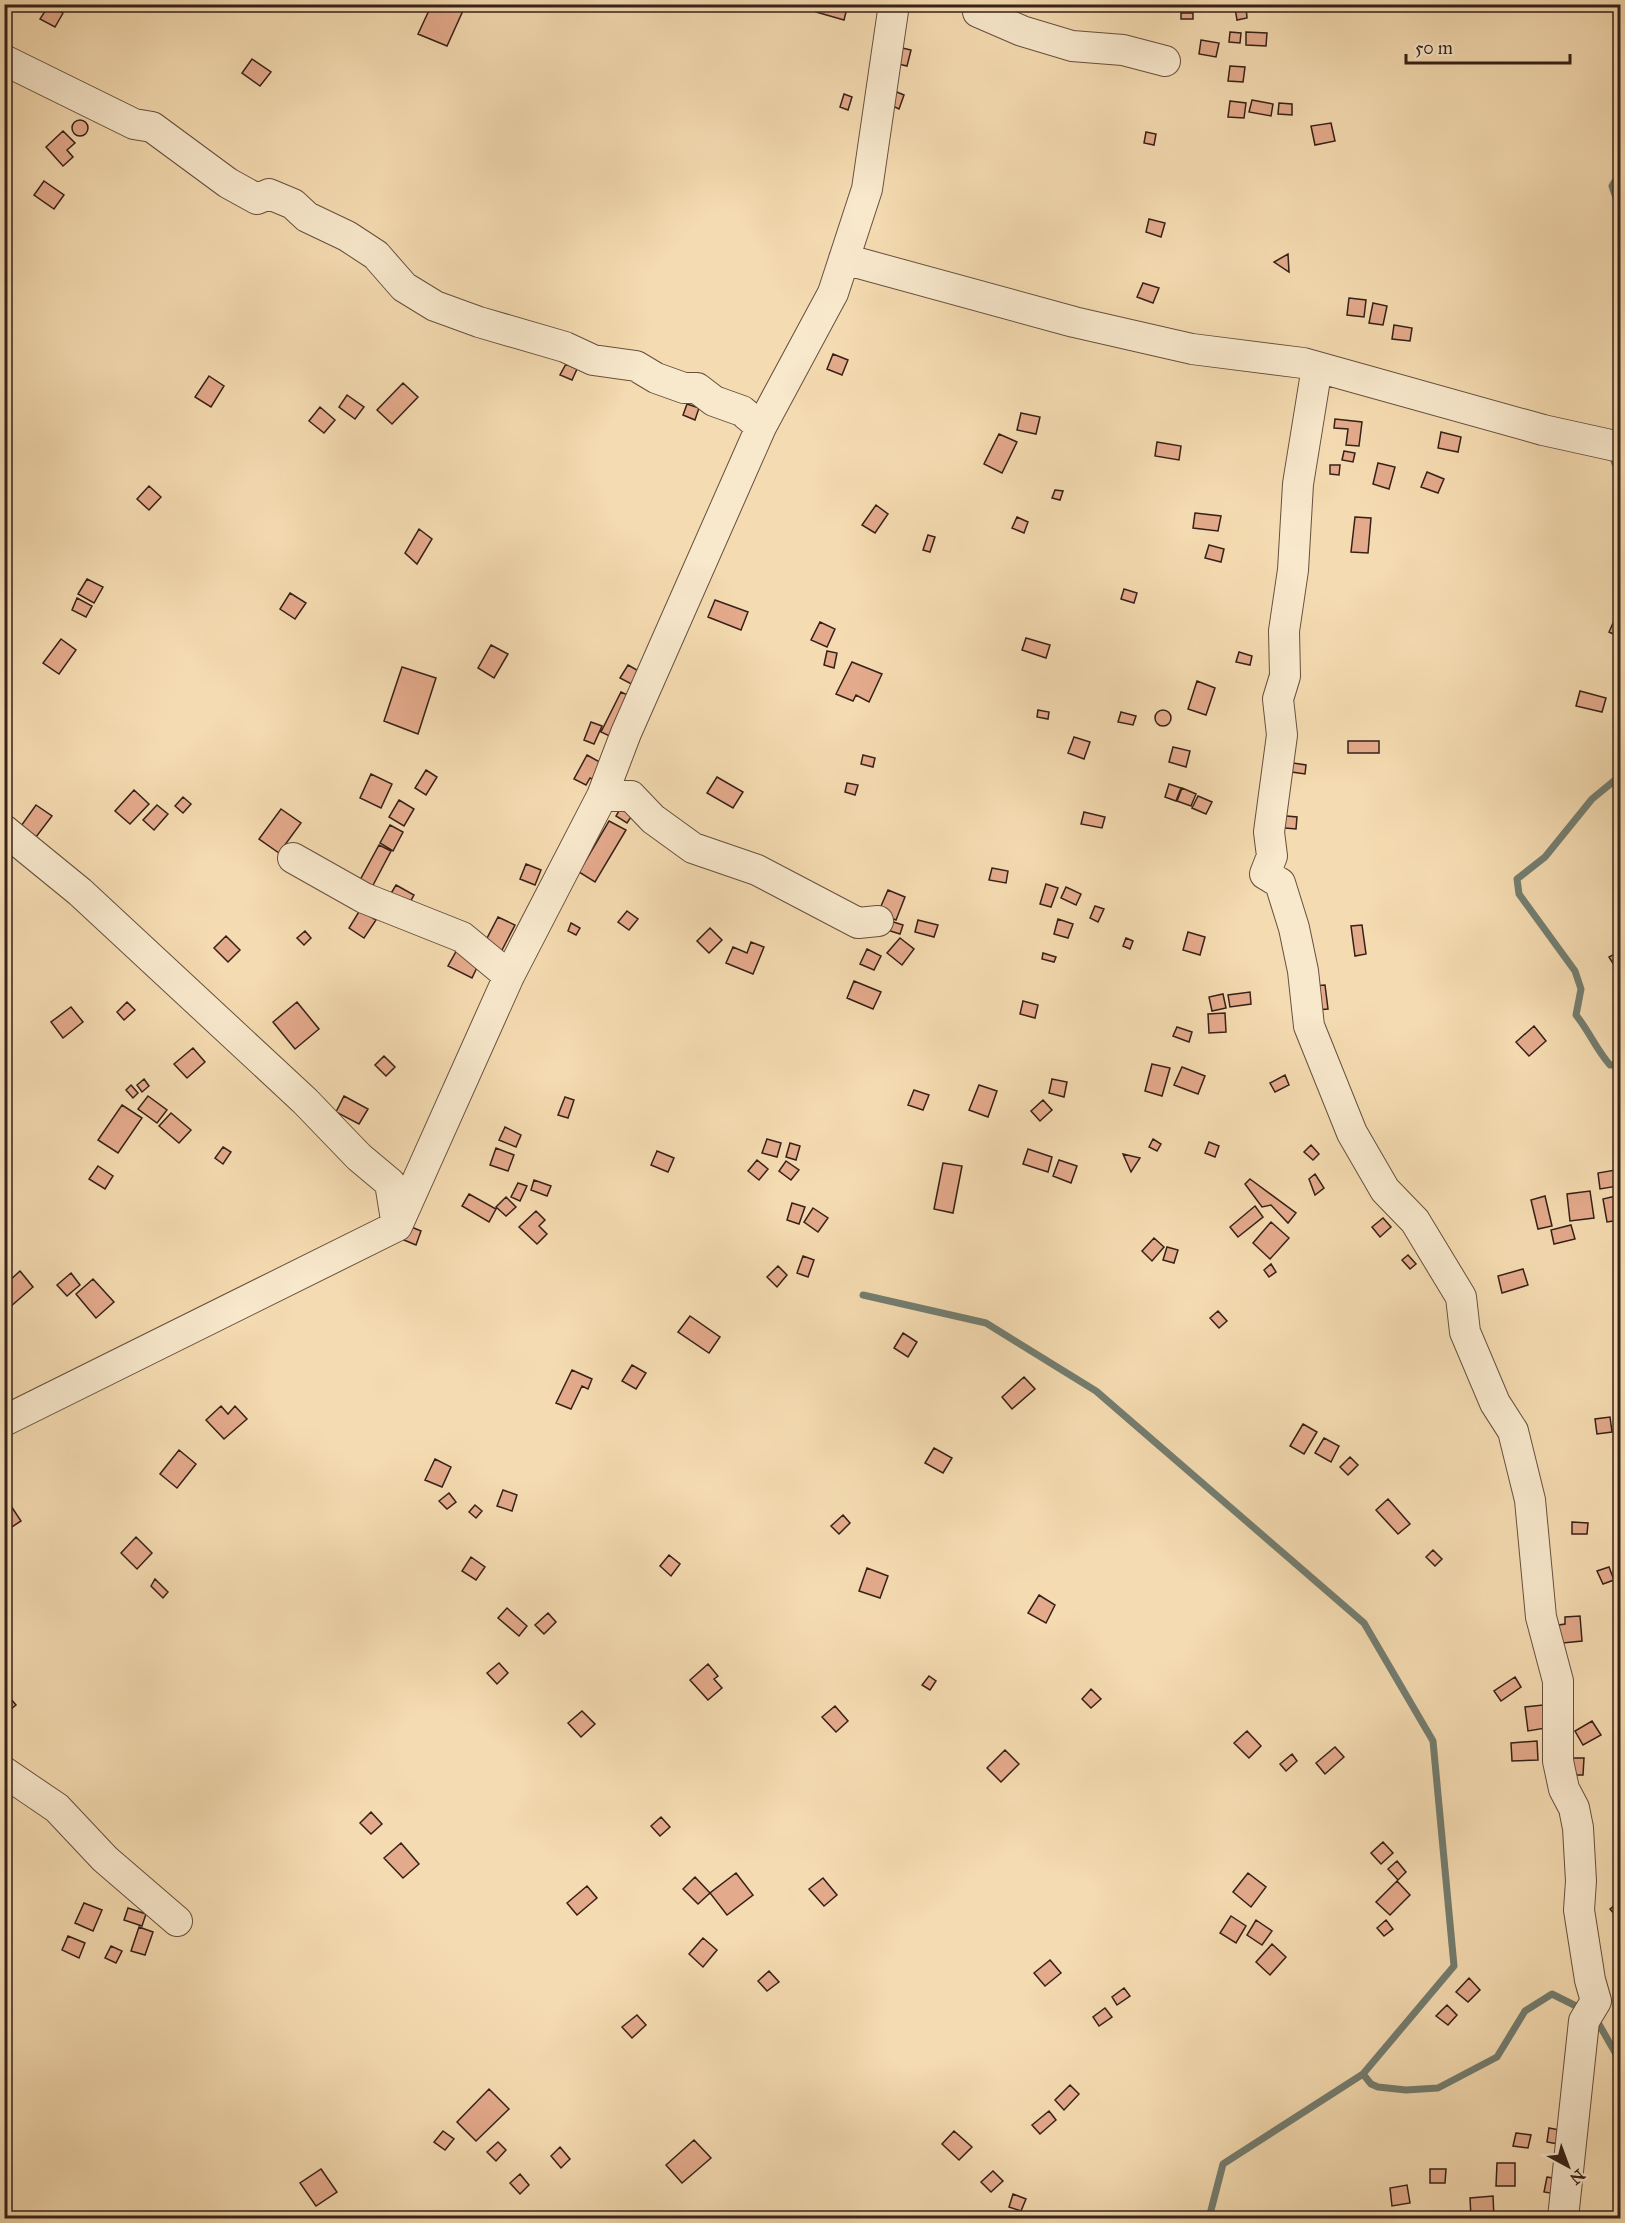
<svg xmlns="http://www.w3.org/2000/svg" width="1625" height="2223" font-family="'IM FELL Great Primer',serif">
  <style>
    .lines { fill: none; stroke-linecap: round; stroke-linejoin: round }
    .stream { stroke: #737d70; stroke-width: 7 }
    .building { fill: #e4aa8c; stroke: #362118; stroke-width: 1.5 }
    .minor-casing { stroke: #66503e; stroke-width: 32 }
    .minor { stroke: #f8e8cc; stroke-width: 30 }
  </style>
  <rect width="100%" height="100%" fill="#f5dbb1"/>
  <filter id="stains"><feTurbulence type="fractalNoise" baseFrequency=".00333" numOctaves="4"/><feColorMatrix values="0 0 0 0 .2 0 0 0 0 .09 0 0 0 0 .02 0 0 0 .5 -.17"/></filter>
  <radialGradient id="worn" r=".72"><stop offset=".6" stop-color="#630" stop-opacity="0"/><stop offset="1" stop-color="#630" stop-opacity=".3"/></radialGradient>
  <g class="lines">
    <path class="stream" d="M1620,176H1618L1612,186L1620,209
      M1612,454L1620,480
      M1620,563V578
      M1620,776L1592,799L1545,857L1517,879L1519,894L1575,971L1581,989L1576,1015C1589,1031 1596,1049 1610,1065H1620
      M863,1295L986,1323L1096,1391L1364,1623L1433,1741L1454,1966L1363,2074L1223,2164L1209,2218
      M1596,2019L1620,2061
      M1363,2074L1371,2084L1378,2087L1406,2090L1438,2088L1497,2057L1525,2011L1552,1994L1582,2009"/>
  </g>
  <path class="building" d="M432,4H466L447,46L418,34Z
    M818,4H848L844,20L816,12Z
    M49,5L63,13L55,27L40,19Z
    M1246,6L1247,18L1237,20L1235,8Z
    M1181,13H1193V19H1181Z
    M1230,32L1241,33L1240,43L1229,42Z
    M1246,32L1267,33L1266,46L1246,45Z
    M1201,40L1219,43L1216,57L1199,54Z
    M894,46L911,50L907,66L890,62Z
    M252,59L271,72L260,86L242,73Z
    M1230,66L1245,67L1243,82L1228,81Z
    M892,90L904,95L899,109L886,103Z
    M844,94L852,97L848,110L840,107Z
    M1252,100L1273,104L1271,116L1249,112Z
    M1230,101L1246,103L1244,118L1228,117Z
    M1279,103L1292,104V115L1278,114Z
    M72 128a8 8 0 1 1 16 0a8 8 0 1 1-16 0Z
    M1331,123L1335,141L1315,145L1311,126Z
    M63,131L75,143L67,150L73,157L63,166L46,147Z
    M1146,132L1156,134L1154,145L1144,143Z
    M44,181L64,195L54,209L34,195Z
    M1149,219L1165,223L1161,237L1146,232Z
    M1288,254L1289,272L1274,262Z
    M1143,283L1159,288L1153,303L1137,297Z
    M1349,298L1366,300L1364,317L1347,315Z
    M1373,303L1387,306L1383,325L1369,323Z
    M1394,325L1412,328L1410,341L1392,339Z
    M833,354L848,360L842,375L827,369Z
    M566,364L577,369L572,380L560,375Z
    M209,376L224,386L211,407L195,397Z
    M403,383L418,397L392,424L377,410Z
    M347,395L364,407L355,419L339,407Z
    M687,404L699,408L695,420L683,415Z
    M320,407L335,420L324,433L309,421Z
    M1021,413L1040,417L1036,434L1017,430Z
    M1335,419L1362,422L1359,446L1346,445L1348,429L1334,428Z
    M1441,432L1461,437L1458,452L1438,448Z
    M999,434L1017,442L1002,473L984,464Z
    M1157,442L1181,446L1179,460L1155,456Z
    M1344,451L1355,453L1353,462L1342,460Z
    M1378,463L1395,467L1389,489L1373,484Z
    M1330,465H1340L1339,475L1330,474Z
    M1427,472L1444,479L1438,493L1421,487Z
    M149,486L161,497L149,510L137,499Z
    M1055,490L1063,491L1060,500L1052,498Z
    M876,505L888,514L875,533L862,525Z
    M1195,513L1221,516L1218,531L1193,528Z
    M1017,517L1028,522L1024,533L1012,528Z
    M1355,517L1371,518L1368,553L1351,552Z
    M419,529L432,539L417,564L405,553Z
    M928,535L935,537L930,552L923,550Z
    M1209,545L1224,549L1221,562L1205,558Z
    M87,579L103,587L94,603L78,594Z
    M1124,589L1137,593L1134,603L1121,599Z
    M290,593L306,603L295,619L280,609Z
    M77,598L92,606L86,617L72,610Z
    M715,600L748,612L741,630L708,617Z
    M1617,614L1620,616V645L1615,643L1618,636L1609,632Z
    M820,622L835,629L827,647L811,640Z
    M1026,638L1050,645L1046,658L1022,650Z
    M61,639L76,650L59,674L43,663Z
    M491,645L508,654L494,678L478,668Z
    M827,651L837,653L834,668L824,665Z
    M1239,652L1252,656L1250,665L1236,662Z
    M852,662L882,674L869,702L856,695L853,701L836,694Z
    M628,665L644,674L637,687L620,678Z
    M402,667L436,678L418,734L384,721Z
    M1197,681L1215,688L1206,715L1188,709Z
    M1580,691L1606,698L1602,712L1576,706Z
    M621,692L636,699L616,739L601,732Z
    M1038,710L1049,712L1048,719L1037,717Z
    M1155 718a8 8 0 1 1 16 0a8 8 0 1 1-16 0Z
    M1121,712L1136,716L1133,725L1118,722Z
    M591,722L602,726L594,744L584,740Z
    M1074,737L1090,742L1084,759L1068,753Z
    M1348,741H1379V753H1348Z
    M1173,747L1190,751L1186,767L1169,762Z
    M587,755L605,765L596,781L590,778L586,785L574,779Z
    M863,755L875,758L873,767L861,764Z
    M1293,763L1306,765L1305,774L1292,772Z
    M426,770L437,777L426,795L415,788Z
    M371,774L392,784L381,808L360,798Z
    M717,777L743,792L733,808L707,793Z
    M847,783L858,785L855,795L845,792Z
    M1169,784L1181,788L1176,801L1165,797Z
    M1182,788L1196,794L1191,806L1177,801Z
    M134,790L149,804L130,824L115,811Z
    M1198,796L1212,802L1206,814L1192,808Z
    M183,797L191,804L183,813L175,806Z
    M399,800L414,809L404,826L389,817Z
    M623,804L635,811L627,823L616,816Z
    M36,805L52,816L36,837L21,826Z
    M157,805L168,814L154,830L143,820Z
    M281,809L301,823L279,853L259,839Z
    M1084,812L1105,817L1102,828L1081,824Z
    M1276,815L1297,817L1296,829L1274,827Z
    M609,821L626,830L595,882L579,872Z
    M390,825L403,832L393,851L380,843Z
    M379,845L391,851L371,889L359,882Z
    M526,864L541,870L535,885L520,879Z
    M992,868L1008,871L1006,883L989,880Z
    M1046,884L1058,888L1051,907L1040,904Z
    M396,885L414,895L405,911L387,900Z
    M1066,887L1081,894L1076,905L1061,898Z
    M888,890L905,897L896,920L878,913Z
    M1095,906L1104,909L1098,922L1090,918Z
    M360,910L376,920L364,938L349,928Z
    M627,911L638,919L629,930L618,922Z
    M498,917L515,925L501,952L484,944Z
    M884,919L903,925L900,934L881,928Z
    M1058,919L1073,924L1068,938L1054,934Z
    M918,920L938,925L934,937L915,932Z
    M571,923L580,928L576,935L568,931Z
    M1362,925L1366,954L1355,956L1351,926Z
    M710,928L722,940L709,953L697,941Z
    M305,931L311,938L304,945L297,938Z
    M1188,932L1205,937L1200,955L1183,950Z
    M226,936L240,950L228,962L214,948Z
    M900,938L914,949L902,965L887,953Z
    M1126,938L1133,941L1130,949L1123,946Z
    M751,942L764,947L753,974L726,963L733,947L747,953Z
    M458,948L481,959L472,978L448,966Z
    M867,949L881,956L874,970L860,964Z
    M1620,951V972L1619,973L1609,957Z
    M1043,953L1056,957L1054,962L1042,959Z
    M854,981L881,992L873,1009L847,998Z
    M1325,985L1328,1009L1316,1010L1313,986Z
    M1250,992L1251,1004L1230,1007L1228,995Z
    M1223,994L1226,1008L1212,1011L1209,997Z
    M1023,1001L1038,1005L1035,1018L1020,1014Z
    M127,1002L135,1010L124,1020L117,1012Z
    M297,1002L319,1029L295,1049L273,1022Z
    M71,1007L83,1022L63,1038L51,1022Z
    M1225,1013L1226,1032L1209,1033L1208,1014Z
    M1534,1026L1546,1041L1529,1056L1516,1042Z
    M1177,1027L1192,1032L1189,1042L1173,1036Z
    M193,1048L205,1062L187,1078L174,1064Z
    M384,1056L395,1067L386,1076L375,1065Z
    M1152,1064L1170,1068L1162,1096L1145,1091Z
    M1182,1067L1205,1076L1198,1094L1174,1085Z
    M1285,1075L1289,1085L1275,1092L1270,1083Z
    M144,1079L149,1086L142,1092L137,1085Z
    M1052,1079L1067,1082L1064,1097L1049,1093Z
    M131,1085L138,1093L133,1098L126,1090Z
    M979,1085L997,1091L988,1117L969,1110Z
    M914,1090L929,1095L923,1110L908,1105Z
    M148,1096L167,1110L157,1123L138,1109Z
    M344,1096L368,1109L359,1124L336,1112Z
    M565,1097L574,1100L568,1118L558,1115Z
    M1043,1100L1052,1110L1040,1121L1031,1111Z
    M122,1105L142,1118L118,1153L98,1140Z
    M171,1113L191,1130L179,1143L159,1126Z
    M505,1127L521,1135L516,1147L499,1140Z
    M767,1139L781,1143L777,1157L762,1153Z
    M1153,1139L1161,1144L1157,1151L1149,1147Z
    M1209,1142L1219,1146L1215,1157L1205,1153Z
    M790,1143L800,1146L796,1160L786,1157Z
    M1311,1145L1319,1154L1313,1160L1304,1152Z
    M223,1147L231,1152L223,1164L215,1158Z
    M496,1148L514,1155L508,1171L490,1165Z
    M1028,1149L1052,1157L1048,1172L1023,1164Z
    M657,1151L674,1158L668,1172L651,1165Z
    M1123,1154L1140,1158L1131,1172Z
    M757,1160L768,1169L759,1180L748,1171Z
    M1059,1160L1077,1166L1071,1183L1053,1176Z
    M786,1161L799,1170L791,1180L779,1171Z
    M943,1163L962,1166L953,1213L934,1209Z
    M98,1166L113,1176L105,1189L89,1179Z
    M1615,1170L1618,1186L1600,1189L1598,1173Z
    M1315,1174L1324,1188L1315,1195L1309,1179Z
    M1250,1179L1296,1213L1288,1223L1271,1205L1262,1207L1245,1184Z
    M534,1180L551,1186L547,1196L531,1190Z
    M518,1183L527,1186L520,1201L511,1197Z
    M1590,1191L1594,1218L1570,1221L1567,1194Z
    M469,1194L496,1209L489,1222L462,1206Z
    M1620,1195V1220L1607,1222L1603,1199Z
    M1545,1196L1552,1226L1538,1229L1531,1200Z
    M506,1197L516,1207L506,1216L496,1207Z
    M792,1203L805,1207L799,1224L787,1220Z
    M1255,1206L1263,1217L1238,1237L1230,1227Z
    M813,1208L828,1218L818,1232L804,1222Z
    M536,1211L545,1220L539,1226L547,1234L537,1244L519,1227Z
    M1383,1218L1391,1227L1380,1237L1372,1227Z
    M1271,1222L1289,1238L1270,1259L1253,1243Z
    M1571,1225L1575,1239L1554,1244L1551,1230Z
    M409,1226L421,1231L416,1245L404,1240Z
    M1154,1238L1164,1247L1152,1261L1142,1251Z
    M1167,1247L1178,1250L1174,1263L1163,1260Z
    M1408,1255L1416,1264L1410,1269L1402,1260Z
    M803,1256L814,1260L808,1277L797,1273Z
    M1271,1264L1276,1272L1269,1277L1264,1270Z
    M778,1266L787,1275L777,1287L767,1277Z
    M1523,1269L1528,1285L1502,1293L1498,1276Z
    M20,1271L33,1287L10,1307L4,1301V1278L8,1282Z
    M71,1273L80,1285L67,1296L57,1285Z
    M93,1279L114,1302L96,1318L76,1294Z
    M1218,1311L1227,1321L1219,1328L1210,1318Z
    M690,1316L720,1337L709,1353L678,1332Z
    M903,1333L917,1342L908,1357L894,1348Z
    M632,1365L646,1373L636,1389L622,1381Z
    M572,1370L592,1379L588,1389L582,1386L571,1409L556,1403Z
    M1024,1377L1035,1389L1012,1409L1002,1397Z
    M221,1406L228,1414L235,1406L247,1419L224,1439L206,1420Z
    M1610,1417L1612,1432L1597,1434L1595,1419Z
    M1303,1424L1317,1432L1304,1454L1290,1446Z
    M1324,1438L1339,1446L1331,1462L1315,1453Z
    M934,1448L952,1458L943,1473L925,1463Z
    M179,1450L196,1464L177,1488L160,1474Z
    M1350,1457L1358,1465L1348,1475L1340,1467Z
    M435,1459L451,1467L442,1487L425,1480Z
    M503,1490L517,1495L512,1511L497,1506Z
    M449,1493L456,1502L447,1509L439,1501Z
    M1388,1499L1410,1524L1398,1534L1376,1510Z
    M9,1503L21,1521L4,1532V1507Z
    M475,1505L482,1511L476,1518L469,1512Z
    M843,1515L850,1523L839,1534L831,1526Z
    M1572,1522L1588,1523L1587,1534H1572Z
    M136,1537L152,1553L137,1569L121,1553Z
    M1433,1550L1442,1559L1435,1566L1426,1557Z
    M669,1555L680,1564L671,1576L660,1566Z
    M471,1557L485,1567L476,1580L462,1571Z
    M1609,1567L1614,1580L1603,1584L1597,1571Z
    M867,1568L888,1576L880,1598L859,1591Z
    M155,1579L168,1592L163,1598L151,1586Z
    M1039,1595L1055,1605L1046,1623L1028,1613Z
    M507,1608L527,1626L519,1636L498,1618Z
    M548,1613L556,1622L544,1634L535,1625Z
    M1580,1616L1582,1641L1553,1644L1552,1626L1565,1624V1617Z
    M499,1663L508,1673L497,1684L487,1673Z
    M708,1664L718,1676L714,1679L722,1688L708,1700L690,1680Z
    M929,1676L936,1681L930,1690L922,1685Z
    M1515,1677L1521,1687L1501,1701L1494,1691Z
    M1091,1689L1101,1699L1091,1708L1082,1699Z
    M4,1691L16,1705L4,1715Z
    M1543,1705L1546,1728L1528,1731L1525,1707Z
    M835,1706L848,1721L836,1732L822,1717Z
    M582,1711L595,1724L581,1737L568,1723Z
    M1592,1721L1601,1735L1583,1745L1575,1731Z
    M1247,1731L1261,1746L1249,1758L1234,1743Z
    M1537,1741L1538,1760L1512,1761L1511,1743Z
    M1335,1747L1344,1757L1325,1774L1316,1763Z
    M1005,1750L1019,1764L1001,1782L987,1768Z
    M1292,1754L1297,1761L1286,1771L1280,1764Z
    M1568,1758H1584L1583,1775H1568Z
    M371,1812L382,1824L371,1834L360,1823Z
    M661,1817L670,1827L660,1836L651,1826Z
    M1383,1842L1393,1853L1381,1864L1371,1853Z
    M401,1843L419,1864L403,1878L384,1858Z
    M1397,1861L1406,1872L1398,1880L1388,1869Z
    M736,1873L753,1895L727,1915L710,1893Z
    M1248,1873L1266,1887L1251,1907L1233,1892Z
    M695,1877L710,1893L698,1904L683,1889Z
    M823,1878L837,1895L824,1906L809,1889Z
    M1397,1881L1410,1895L1390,1915L1376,1902Z
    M587,1886L597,1898L577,1915L567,1903Z
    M1620,1901V1920L1610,1909Z
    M84,1903L102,1910L93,1931L75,1923Z
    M128,1908L146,1914L142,1926L124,1920Z
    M1231,1916L1246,1926L1236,1943L1220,1933Z
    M1256,1920L1272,1931L1262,1945L1247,1935Z
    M1386,1920L1393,1929L1384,1936L1377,1928Z
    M139,1927L153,1932L145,1955L131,1951Z
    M68,1936L85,1943L79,1958L62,1950Z
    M703,1938L717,1950L703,1967L689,1954Z
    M1272,1944L1286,1957L1270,1975L1256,1962Z
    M111,1946L122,1951L116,1963L105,1958Z
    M1050,1960L1061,1973L1045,1986L1034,1973Z
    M769,1971L779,1982L767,1991L758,1981Z
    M1469,1978L1480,1990L1468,2002L1456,1992Z
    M1124,1988L1130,1996L1117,2005L1112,1997Z
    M1447,2005L1457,2015L1448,2025L1436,2016Z
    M1105,2008L1112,2017L1099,2026L1093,2017Z
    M637,2015L646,2025L632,2038L622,2027Z
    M1070,2085L1079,2094L1064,2110L1055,2100Z
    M489,2089L509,2109L476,2141L457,2122Z
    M1049,2111L1056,2120L1040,2134L1032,2125Z
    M1549,2128L1560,2130L1558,2144L1547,2142Z
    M443,2131L454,2139L445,2150L434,2142Z
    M954,2131L972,2147L959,2160L942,2144Z
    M1516,2133L1531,2135L1528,2148L1513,2146Z
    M694,2140L711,2158L682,2183L666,2165Z
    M498,2142L506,2150L496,2161L487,2152Z
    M560,2147L570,2159L561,2168L551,2156Z
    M1497,2163H1515V2186H1496Z
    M321,2169L337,2192L316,2206L300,2183Z
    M1430,2169H1446L1445,2183H1430Z
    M993,2171L1003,2181L991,2192L981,2182Z
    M520,2174L529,2185L520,2194L510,2183Z
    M1547,2177L1559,2179L1556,2194L1544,2192Z
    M1407,2185L1410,2203L1392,2206L1390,2188Z
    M1013,2194L1026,2199L1021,2211L1009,2207Z
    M1493,2196L1494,2218H1471L1470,2198Z"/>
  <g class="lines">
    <defs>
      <path id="minor" d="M978,12L1022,31L1072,46L1123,50L1165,61
        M4,60L134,124L152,127L228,183L257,199L269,194L293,204L307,217L347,236L376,255L404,287L435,306L479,322L565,347L593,360L636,366L656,378L684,388H697L714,401L742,411L761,427
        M844,259L1074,322L1192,349L1303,363L1543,430L1620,447
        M1317,367L1298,484L1293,570L1284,631L1285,676L1278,699L1282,735L1269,832L1272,856L1265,874L1280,883L1294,928L1303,971L1309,1026L1352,1133L1385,1190L1415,1221L1461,1297L1465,1332L1495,1403L1513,1431L1530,1500L1541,1617L1558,1681V1761L1564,1789L1574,1808L1578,1828L1581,1881L1579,1910L1590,1980L1596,2001L1584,2021L1563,2218
        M602,796H631L653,819L693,848L757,870L858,923L878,921
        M4,830L80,892L305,1101L359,1157L390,1183L397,1226L4,1421
        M293,858L364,898L462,937L509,976
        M397,1226L509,976L602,796L626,733L761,427L833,293L867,189L894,4
        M4,1772L57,1808L105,1859L177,1921"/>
    </defs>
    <use href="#minor" class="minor-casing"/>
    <use href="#minor" class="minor"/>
  </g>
  <rect width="1625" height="2223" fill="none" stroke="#f5dbb1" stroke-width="24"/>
  <rect x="6" y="6" width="1613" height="2211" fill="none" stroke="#362118" stroke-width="3"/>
  <rect x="12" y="12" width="1601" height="2199" fill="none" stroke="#362118" stroke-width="1.5"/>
  <g transform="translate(1568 2166) rotate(139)" stroke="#f8e8cc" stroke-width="4.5" paint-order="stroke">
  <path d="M0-4.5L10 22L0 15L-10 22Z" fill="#362118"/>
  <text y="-9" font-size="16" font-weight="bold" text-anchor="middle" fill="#362118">N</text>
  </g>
  <path d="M1406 54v9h164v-9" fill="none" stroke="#362118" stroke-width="3"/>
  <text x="1415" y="54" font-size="18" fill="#362118" stroke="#f8e8cc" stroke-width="4.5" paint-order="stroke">50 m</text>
  <rect width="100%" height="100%" filter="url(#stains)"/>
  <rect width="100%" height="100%" fill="url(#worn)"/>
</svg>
